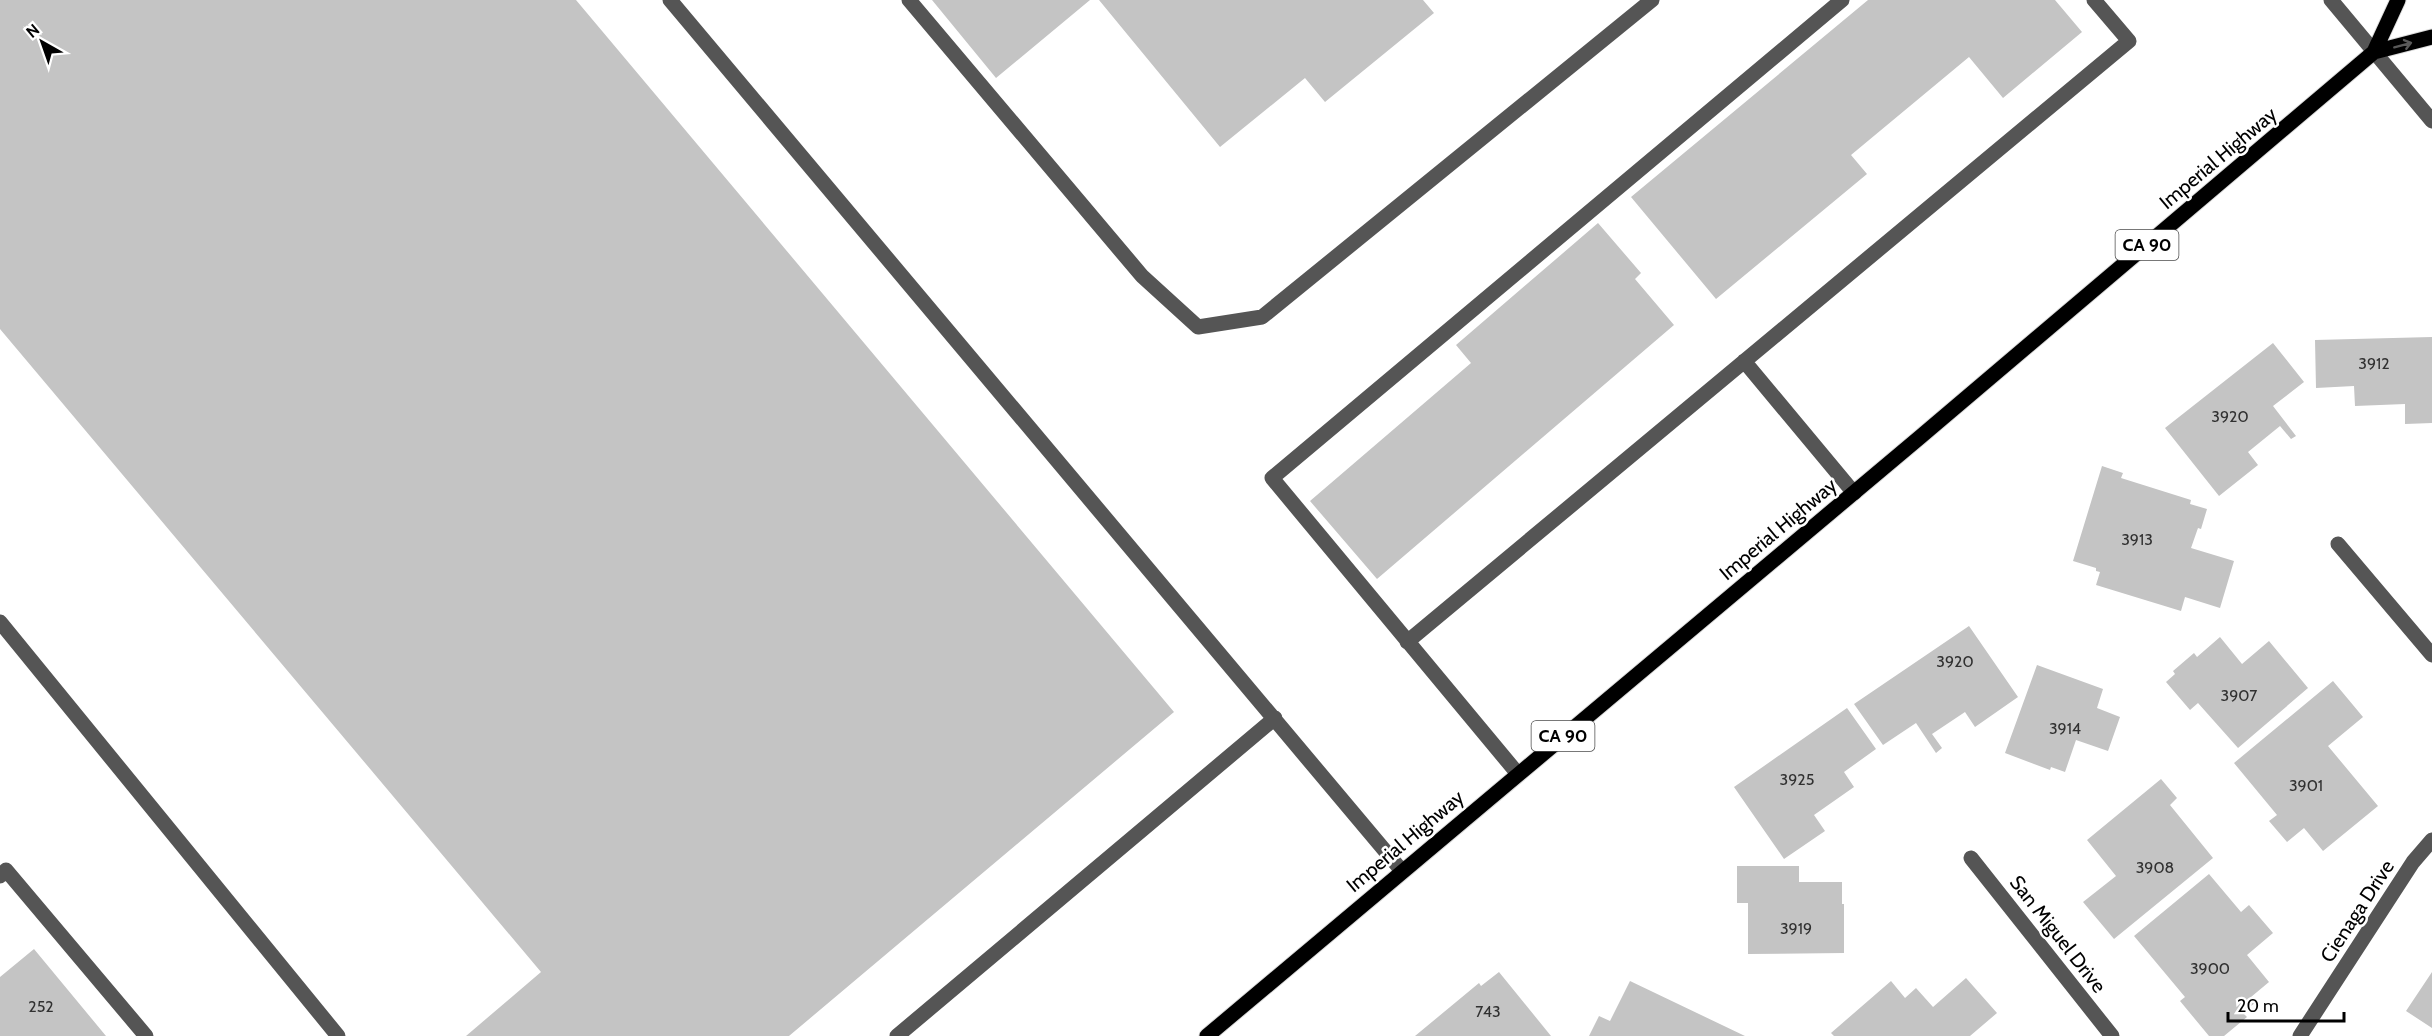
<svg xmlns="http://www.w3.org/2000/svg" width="2432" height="1036" font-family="Cabin,sans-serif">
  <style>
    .building { fill: #c4c4c4 }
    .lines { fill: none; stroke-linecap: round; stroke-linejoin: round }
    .major-casing { stroke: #dbdbdb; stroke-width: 17 }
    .minor { stroke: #555; stroke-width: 15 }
    .major { stroke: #000; stroke-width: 15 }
    .oneway { stroke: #595959 }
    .labels { text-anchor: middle; stroke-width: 5; stroke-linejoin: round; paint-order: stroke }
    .number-label { font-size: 16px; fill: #313131 }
    .shield { fill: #fff; stroke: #4c4c4c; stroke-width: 1.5 }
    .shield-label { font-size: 18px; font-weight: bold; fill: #000 }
    .street-label { font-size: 20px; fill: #000; stroke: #fff }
  </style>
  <rect width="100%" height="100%" fill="#fff"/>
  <path class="building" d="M0,0H576L1174,712L789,1036H466L541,972L0,329Z
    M932,0H1090L996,78Z
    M1099,0H1423L1434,13L1325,102L1305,78L1220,147Z
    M1868,0H2055L2082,32L2003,98L1969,57L1851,155L1867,174L1716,299L1631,197Z
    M1598,223L1641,273L1635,279L1674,325L1377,579L1310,501L1471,363L1456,345Z
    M2432,337V423L2405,424V404L2355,406L2354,386L2316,388L2315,340Z
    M2273,343L2304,382L2273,406L2296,436L2291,439L2280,426L2248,452L2258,465L2219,496L2165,428Z
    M2102,466L2123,473L2121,478L2191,500L2190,504L2207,509L2201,529L2198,528L2191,548L2234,561L2220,608L2185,597L2181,611L2096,585L2100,572L2096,571V568L2073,561Z
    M1969,626L2018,697L1975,727L1965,712L1932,734L1942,748L1936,753L1916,723L1883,745L1854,704Z
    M2220,637L2242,664L2269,641L2308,688L2238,748L2198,703L2190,710L2166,682L2175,674L2173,671L2194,653L2197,657Z
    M2037,665L2103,689L2097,708L2120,717L2108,751L2076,740L2065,772L2051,767L2050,770L2005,753Z
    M2333,681L2363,717L2328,746L2378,806L2323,851L2304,828L2287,842L2269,821L2277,815L2234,763Z
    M1847,708L1876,749L1844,772L1854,787L1814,815L1825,831L1784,859L1734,787Z
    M2161,779L2177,798L2170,805L2213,858L2114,939L2083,902L2116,876L2087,840Z
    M1737,866H1799V882H1842V904H1844V953L1748,954V903H1737Z
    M2209,874L2241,912L2249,905L2273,933L2247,955L2269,982L2251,997L2256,1002L2243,1013L2247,1017L2224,1036H2209L2180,1001L2185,997L2134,936Z
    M34,949L106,1036H0V977Z
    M1499,972L1551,1036H1415L1479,983L1481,986Z
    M2432,972V1028L2406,1011Z
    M1966,978L1997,1013L1970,1036H1834L1831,1033L1891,981L1905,998L1916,988L1933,1007Z
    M1630,981L1745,1036H1589L1599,1016L1610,1021Z"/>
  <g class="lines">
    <defs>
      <path id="major" d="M2374,52L2432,37
        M1207,1036L1919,438L2374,52L2398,0"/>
    </defs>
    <use href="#major" class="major-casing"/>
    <path class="minor" d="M670,0L1402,871
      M909,0L1142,276L1198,327L1262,317L1652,0
      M2331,0L2432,121
      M1744,361L1854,493
      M2338,544L2432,655
      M0,622L338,1036
      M1407,642L2129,41L2094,0
      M1518,774L1272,478L1842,0
      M1971,858L2112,1036
      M0,876L6,870L146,1036
      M897,1036L1275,718
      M2300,1036L2413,862L2432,840"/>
    <use href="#major" class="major"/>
  </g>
  <defs><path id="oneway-shaft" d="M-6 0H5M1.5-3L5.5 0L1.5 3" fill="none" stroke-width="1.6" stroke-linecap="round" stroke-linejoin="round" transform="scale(1.5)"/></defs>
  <use class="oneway" href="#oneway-shaft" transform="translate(2403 45) rotate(-15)"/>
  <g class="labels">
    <g class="number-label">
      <text x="2374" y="369">3912</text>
      <text x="2230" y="422">3920</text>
      <text x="2137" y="545">3913</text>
      <text x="1955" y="667">3920</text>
      <text x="2239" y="701">3907</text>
      <text x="2065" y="734">3914</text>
      <text x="1797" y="785">3925</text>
      <text x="2306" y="791">3901</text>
      <text x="2155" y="873">3908</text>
      <text x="1796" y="934">3919</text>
      <text x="2210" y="974">3900</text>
      <text x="41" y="1012">252</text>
      <text x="1488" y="1017">743</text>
    </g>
    <g class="shield">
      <rect x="2115.5" y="230" width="63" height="30" rx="4.5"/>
      <rect x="1531.5" y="721" width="63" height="30" rx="4.5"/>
    </g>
    <g class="shield-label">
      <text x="2147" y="251">CA 90</text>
      <text x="1563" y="742">CA 90</text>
    </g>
    <g class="street-label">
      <text transform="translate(2218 158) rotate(-40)" y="7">Imperial Highway</text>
      <text transform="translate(1778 529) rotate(-40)" y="7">Imperial Highway</text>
      <text transform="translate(1405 841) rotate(-40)" y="7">Imperial Highway</text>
      <text transform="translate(2357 911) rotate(-57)" y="7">Cienaga Drive</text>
      <text transform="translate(2058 934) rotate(52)" y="7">San Miguel Drive</text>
    </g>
  </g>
  <g transform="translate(42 42) rotate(320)" stroke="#ffffff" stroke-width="4.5" paint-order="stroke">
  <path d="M0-4.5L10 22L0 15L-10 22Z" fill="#000000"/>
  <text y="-9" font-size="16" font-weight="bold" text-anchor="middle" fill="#000000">N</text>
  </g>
  <path d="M2228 1012v9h116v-9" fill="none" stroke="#000000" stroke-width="3"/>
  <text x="2237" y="1012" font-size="18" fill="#000000" stroke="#ffffff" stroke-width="4.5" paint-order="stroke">20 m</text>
</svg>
